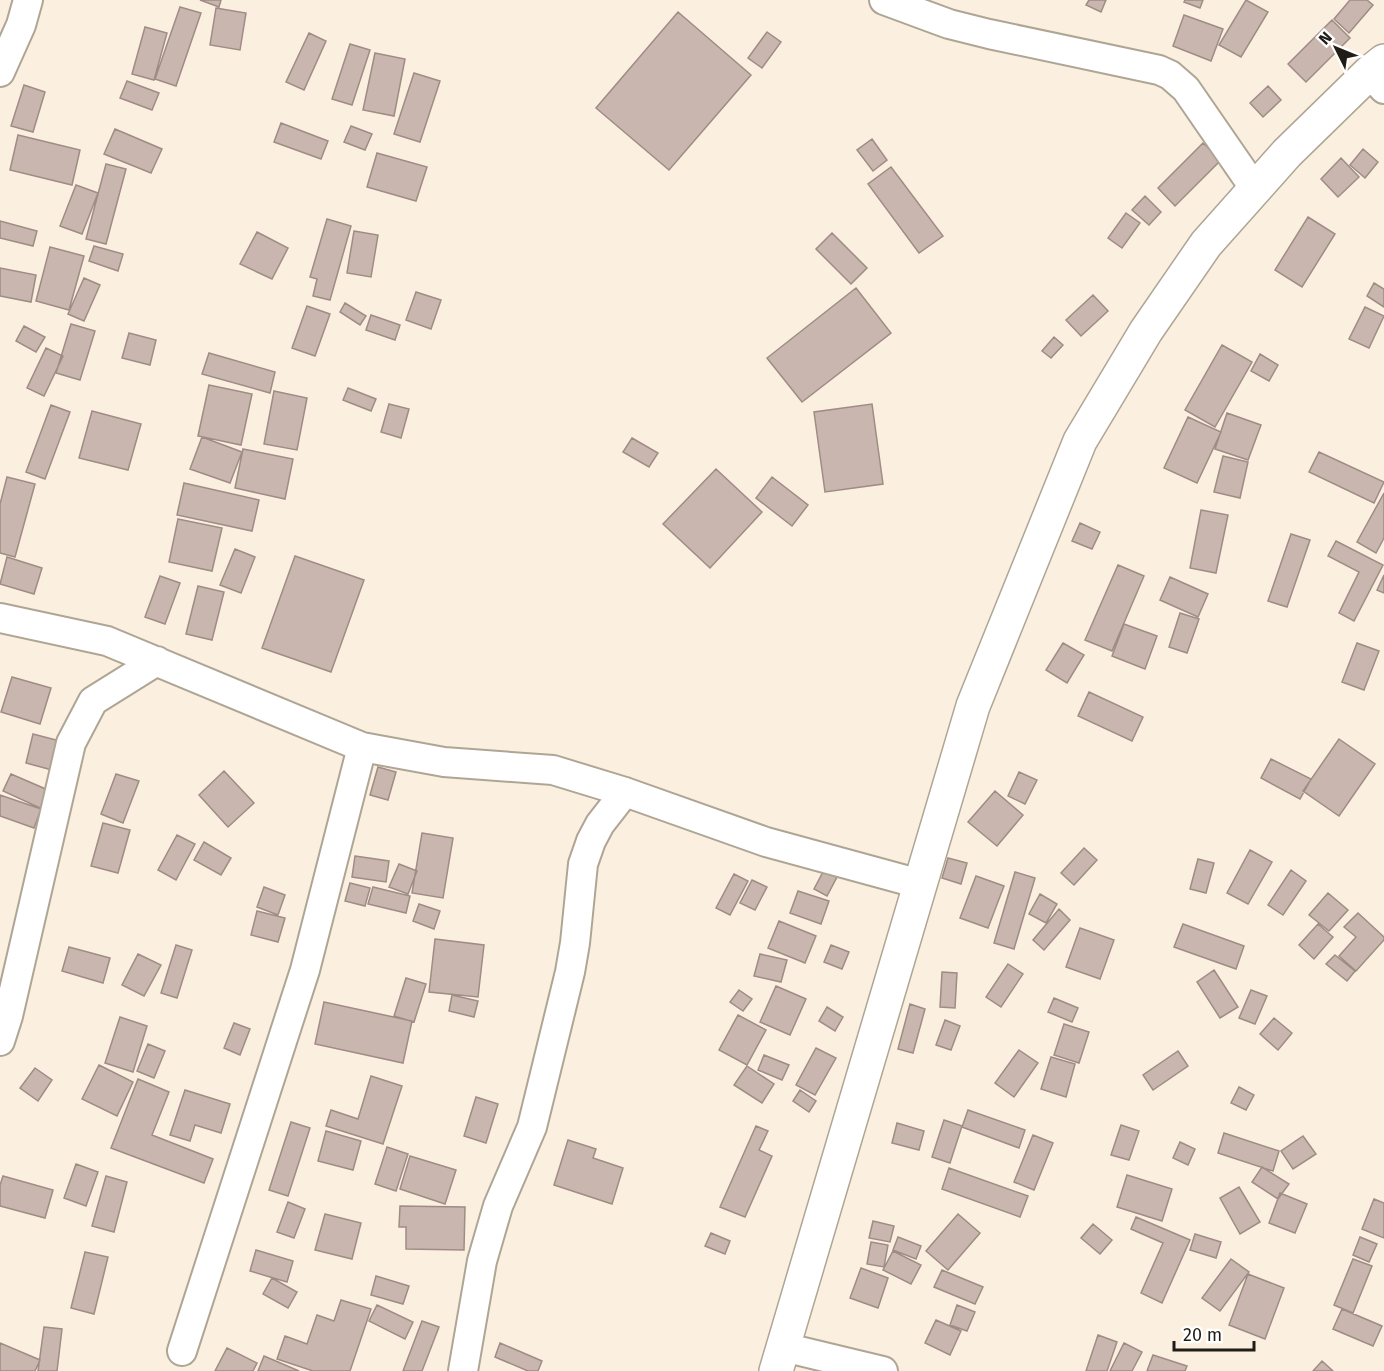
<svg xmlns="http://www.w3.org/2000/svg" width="1384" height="1371" font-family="'Fira Sans',sans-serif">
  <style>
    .building { fill: #c9b6af; stroke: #9e8c85; stroke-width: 1.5 }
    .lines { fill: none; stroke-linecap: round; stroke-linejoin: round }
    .street-casing { stroke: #afa595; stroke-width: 32 }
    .secondary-casing { stroke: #afa595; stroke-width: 36 }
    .street { stroke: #fff; stroke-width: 28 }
    .secondary { stroke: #fff; stroke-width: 33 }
  </style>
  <rect width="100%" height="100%" fill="#fbf0e0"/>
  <path class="building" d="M200,0H221L219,7Z
    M1089,0H1106L1101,12L1086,5Z
    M1185,0H1203L1200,8L1184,2Z
    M1246,0L1268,12L1241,57L1219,45Z
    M1350,0H1367L1373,5L1349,33L1334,19Z
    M180,7L201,13L176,86L155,79Z
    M216,8L246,13L240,50L210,45Z
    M678,12L751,75L669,170L596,108Z
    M1184,15L1223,29L1211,61L1173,46Z
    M1332,20L1350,38L1306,82L1288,64Z
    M145,27L167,33L154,80L132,74Z
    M767,32L781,42L762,68L748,58Z
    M309,33L326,41L304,90L286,82Z
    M350,44L370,50L352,105L332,99Z
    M375,53L405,59L394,116L363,110Z
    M414,73L440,81L420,142L394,134Z
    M127,81L159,93L152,110L120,98Z
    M24,85L45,92L33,132L11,126Z
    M1268,86L1281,100L1263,117L1250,103Z
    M281,123L328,141L321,159L274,142Z
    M351,126L372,134L365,150L344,142Z
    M115,129L162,149L151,173L104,154Z
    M18,135L80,150L72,185L10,170Z
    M872,139L887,160L873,171L857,150Z
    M1203,143L1221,160L1175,206L1158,188Z
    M1363,149L1378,162L1365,178L1350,165Z
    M377,153L427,167L416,201L367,187Z
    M1341,158L1359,177L1338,197L1321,179Z
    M106,164L126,169L106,244L86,239Z
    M891,167L943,236L919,253L868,184Z
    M76,185L98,193L82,234L60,226Z
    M1145,196L1161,212L1149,225L1132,210Z
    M1126,213L1140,223L1122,248L1108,238Z
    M1308,217L1335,234L1302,287L1275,270Z
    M327,219L351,226L330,300L313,296L317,279L310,277Z
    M0,221L37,231L33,246L0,238Z
    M354,231L378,235L371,277L347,273Z
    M257,232L288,248L272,279L240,264Z
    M832,233L867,268L851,284L816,249Z
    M94,246L123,254L118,271L89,261Z
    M50,247L84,256L69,310L36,301Z
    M0,268L36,275L31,302L0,296Z
    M84,278L100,285L84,321L68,314Z
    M1374,283L1384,289V307L1367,296Z
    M856,288L891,333L802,402L767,358Z
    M416,292L441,300L431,329L406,320Z
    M1093,295L1108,311L1081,336L1066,320Z
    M345,303L366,316L360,325L340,312Z
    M307,306L330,314L315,356L292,348Z
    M1365,307L1384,316L1369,348L1349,339Z
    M371,315L400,325L395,340L366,330Z
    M71,324L95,331L80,380L56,373Z
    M24,326L45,337L36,352L16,341Z
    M129,333L156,340L150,365L122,358Z
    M1054,337L1063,345L1051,358L1042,351Z
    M1222,345L1252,362L1215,427L1185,410Z
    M46,348L63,356L44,396L27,388Z
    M209,353L275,372L270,393L202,374Z
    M1260,354L1278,365L1269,381L1251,371Z
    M209,385L252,394L241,445L198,436Z
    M348,388L376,399L371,411L343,400Z
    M274,391L307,398L297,450L264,444Z
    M389,404L409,409L401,438L381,432Z
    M872,404L883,484L825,492L814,412Z
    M51,405L70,412L45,479L26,472Z
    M92,411L141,424L128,470L79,458Z
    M1227,413L1261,425L1248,460L1215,449Z
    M1188,417L1221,432L1197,483L1164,468Z
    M202,437L242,452L230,483L190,469Z
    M632,438L658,453L649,467L623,452Z
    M243,449L293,459L285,499L235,488Z
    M1319,452L1384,482L1374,503L1309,472Z
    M1223,456L1248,462L1240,498L1214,492Z
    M716,469L762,512L710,568L663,524Z
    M7,477L35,484L15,557L0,553V504Z
    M772,477L808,505L792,526L756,498Z
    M184,483L259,500L252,531L177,515Z
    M1384,493V538L1376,553L1357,542Z
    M1201,510L1228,515L1216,573L1190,568Z
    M178,519L222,528L212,571L169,562Z
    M1080,523L1100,532L1092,549L1072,541Z
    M1291,534L1310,540L1287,607L1268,601Z
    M1336,541L1383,565L1354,621L1339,613L1359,572L1328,556Z
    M235,549L255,557L241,593L220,585Z
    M295,556L364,580L331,672L262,648Z
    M7,557L42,568L34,594L0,584Z
    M1118,565L1144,576L1112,651L1085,640Z
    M1384,575V593L1377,590Z
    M160,576L180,583L165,624L145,617Z
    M1170,577L1208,594L1198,617L1160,600Z
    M198,586L224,592L212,640L186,634Z
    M1180,613L1199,619L1187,653L1169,647Z
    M1124,624L1157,636L1145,669L1112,656Z
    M1063,643L1084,655L1067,683L1046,670Z
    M1357,643L1379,651L1364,690L1342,682Z
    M12,677L51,688L40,724L1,712Z
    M1089,692L1143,717L1132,741L1078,716Z
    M33,734L60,741L52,770L26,763Z
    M1339,739L1375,764L1339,816L1303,791Z
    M1271,759L1311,779L1300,799L1261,778Z
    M378,767L396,772L388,800L370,795Z
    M224,771L254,803L228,827L199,795Z
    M1019,772L1037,780L1025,804L1008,796Z
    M11,774L48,790L40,808L3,791Z
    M116,774L139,781L123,823L101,814Z
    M995,791L1023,815L997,846L968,822Z
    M0,795L41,809L34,828L0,816Z
    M103,823L130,830L118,873L91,866Z
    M422,833L453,838L443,898L412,893Z
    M177,835L195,844L176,880L158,870Z
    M204,842L231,858L221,875L194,860Z
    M1084,848L1097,860L1074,885L1061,873Z
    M1250,850L1272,862L1248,904L1227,893Z
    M355,856L389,861L386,882L352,877Z
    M948,858L967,863L961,884L942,878Z
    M1198,859L1214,863L1206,893L1190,889Z
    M399,864L417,871L408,894L389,887Z
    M824,870L837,877L827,896L814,889Z
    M1291,870L1306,881L1283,915L1268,905Z
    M1015,872L1035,878L1014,949L994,943Z
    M734,874L748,881L730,915L716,908Z
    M976,876L1004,886L988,928L960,918Z
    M752,880L767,887L755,910L740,903Z
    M350,883L370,888L365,906L345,901Z
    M264,887L285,895L278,915L257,907Z
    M373,887L410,896L406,913L368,904Z
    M798,891L829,901L821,924L790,913Z
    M1328,893L1348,910L1329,931L1309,915Z
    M1040,894L1057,904L1046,923L1029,914Z
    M419,904L440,911L434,929L413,921Z
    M1059,909L1070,920L1044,950L1033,940Z
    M257,911L285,918L278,942L251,935Z
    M1358,913L1384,937V940L1356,971L1339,956L1356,937L1344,927Z
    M779,921L816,936L805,963L768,948Z
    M1183,924L1244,946L1236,969L1174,947Z
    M1318,924L1333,937L1314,959L1299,945Z
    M1080,928L1114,940L1100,979L1066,967Z
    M435,939L484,945L478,997L429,992Z
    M176,945L192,950L177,998L161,993Z
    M831,945L849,952L842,969L824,962Z
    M69,947L110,958L103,983L62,971Z
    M138,954L161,965L144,996L122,985Z
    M760,954L787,960L781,982L754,976Z
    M1335,955L1355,971L1347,981L1326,964Z
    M1008,964L1023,974L1001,1007L986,997Z
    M1214,970L1238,1007L1220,1018L1197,982Z
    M942,972L957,973L955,1008L940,1007Z
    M406,978L426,984L414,1022L394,1016Z
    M776,986L806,999L790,1035L760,1022Z
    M739,990L752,999L743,1011L730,1002Z
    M1251,990L1267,996L1255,1024L1239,1018Z
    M452,995L478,1001L474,1017L449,1011Z
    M1054,998L1078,1008L1072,1022L1048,1012Z
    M324,1002L412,1021L403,1063L315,1044Z
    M910,1004L925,1009L913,1053L898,1049Z
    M827,1007L843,1017L835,1031L819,1021Z
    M738,1015L766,1030L747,1065L719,1050Z
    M120,1017L147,1026L133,1072L105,1063Z
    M1274,1018L1292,1033L1278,1050L1260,1034Z
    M945,1020L960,1026L951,1050L936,1045Z
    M234,1023L250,1029L240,1055L224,1048Z
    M1064,1024L1089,1032L1079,1063L1054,1055Z
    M148,1044L165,1051L154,1078L137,1071Z
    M816,1048L836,1058L815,1095L796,1085Z
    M1019,1050L1038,1063L1014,1097L995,1083Z
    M1178,1051L1188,1066L1153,1090L1143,1075Z
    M764,1055L789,1065L782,1080L758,1070Z
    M1051,1057L1075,1064L1066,1097L1041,1089Z
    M99,1065L133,1082L117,1116L82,1099Z
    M747,1066L774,1084L762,1103L734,1085Z
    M35,1068L52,1080L38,1101L20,1088Z
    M371,1076L402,1086L383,1144L326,1126L331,1110L358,1119Z
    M138,1079L169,1092L152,1135L213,1159L204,1183L111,1148Z
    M1239,1087L1254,1095L1246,1110L1231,1103Z
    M185,1090L230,1104L221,1133L195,1125L190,1141L170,1135Z
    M800,1090L816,1101L809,1112L793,1101Z
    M476,1097L498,1104L486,1143L464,1136Z
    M968,1110L1025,1130L1019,1148L962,1127Z
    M944,1120L962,1126L950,1163L932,1157Z
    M291,1122L310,1128L288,1196L269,1190Z
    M897,1123L924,1131L919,1150L892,1143Z
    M1121,1125L1139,1131L1129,1160L1111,1155Z
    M756,1126L768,1131L759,1150L772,1156L745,1217L720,1207Z
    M326,1131L361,1141L353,1170L318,1161Z
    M1224,1133L1279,1151L1273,1171L1218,1153Z
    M1033,1135L1053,1143L1034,1190L1014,1182Z
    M1303,1136L1316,1154L1293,1169L1281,1151Z
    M568,1140L596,1149L593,1158L623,1168L612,1204L554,1185Z
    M1180,1142L1195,1149L1188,1165L1173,1158Z
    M387,1147L408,1154L396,1191L375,1184Z
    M410,1156L456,1170L445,1204L400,1189Z
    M76,1164L98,1172L86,1206L64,1198Z
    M1262,1167L1289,1184L1278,1199L1252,1182Z
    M949,1168L1028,1196L1020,1217L942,1189Z
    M1127,1175L1172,1189L1162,1221L1117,1207Z
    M3,1176L53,1190L45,1218L0,1206V1185Z
    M106,1176L127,1182L114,1232L92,1226Z
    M1239,1187L1260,1222L1240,1234L1220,1198Z
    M1280,1193L1307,1204L1295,1233L1269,1223Z
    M1374,1199L1384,1203V1238L1362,1229Z
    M288,1202L305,1209L294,1238L277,1232Z
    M400,1206L465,1207L464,1250L406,1249V1227H399Z
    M325,1214L361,1223L352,1259L315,1250Z
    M958,1214L980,1233L948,1270L926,1251Z
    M1136,1217L1190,1240L1162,1303L1141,1293L1163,1243L1131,1229Z
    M873,1221L894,1226L890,1242L869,1238Z
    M1093,1224L1112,1240L1100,1254L1081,1238Z
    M711,1233L730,1241L725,1254L705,1246Z
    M1195,1234L1221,1242L1216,1258L1190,1250Z
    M898,1237L921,1246L916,1259L893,1250Z
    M1360,1237L1377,1244L1369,1262L1353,1255Z
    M871,1242L888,1245L884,1267L867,1264Z
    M256,1250L293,1261L287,1282L250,1271Z
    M893,1251L921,1265L911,1284L883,1270Z
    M85,1252L108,1257L94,1314L71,1308Z
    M1231,1259L1249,1272L1220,1311L1202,1298Z
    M1353,1259L1372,1266L1353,1313L1334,1305Z
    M861,1268L888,1278L878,1308L850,1298Z
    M942,1270L983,1287L975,1304L934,1287Z
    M1248,1274L1284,1288L1265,1339L1229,1325Z
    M376,1276L409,1286L403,1304L371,1295Z
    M272,1278L297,1292L288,1308L263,1294Z
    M341,1300L371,1309L350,1371H313L277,1359L285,1336L307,1344L317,1315L334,1321Z
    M377,1305L413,1322L405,1339L369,1321Z
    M957,1305L975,1312L967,1331L950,1325Z
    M1342,1309L1382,1326L1373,1346L1333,1329Z
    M936,1320L961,1331L950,1355L925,1343Z
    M422,1321L439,1327L422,1371H403Z
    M44,1327L62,1329L57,1371H38Z
    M1098,1335L1117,1342L1107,1371H1086Z
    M0,1343L40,1360L35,1371H0Z
    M500,1343L542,1361L538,1371H528L495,1357Z
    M1124,1343L1142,1352L1132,1371H1110Z
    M227,1348L257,1363L253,1371H215Z
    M1153,1355L1187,1366L1185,1371H1147Z
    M264,1356L299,1371H258Z
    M1322,1361L1333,1371H1313Z"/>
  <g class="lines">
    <defs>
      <path id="street" d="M884,0L949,24L989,34L1159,70L1170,75L1186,89L1255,189
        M0,72L21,25L28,0
        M1369,73L1384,89
        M0,618L107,641L362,747L444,762L553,770L625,792L766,842L920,884
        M0,1041L8,1016L71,743L93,701L157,661
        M783,1347L883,1371
        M182,1351L305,970L362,747
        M463,1371L482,1261L498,1206L532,1127L570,972L575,943L583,864L591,841L600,824L625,792"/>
      <path id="secondary" d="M776,1371L973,706L1080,441L1146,331L1206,244L1287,153L1369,73L1384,61"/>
    </defs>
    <use href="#street" class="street-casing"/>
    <use href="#secondary" class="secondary-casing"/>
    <use href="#street" class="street"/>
    <use href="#secondary" class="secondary"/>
  </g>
  <g transform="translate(1336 48) rotate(313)" stroke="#ffffff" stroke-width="4.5" paint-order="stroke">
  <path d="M0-4.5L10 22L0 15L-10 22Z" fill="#201c16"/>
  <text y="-9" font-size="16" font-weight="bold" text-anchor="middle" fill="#201c16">N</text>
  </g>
  <path d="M1174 1341v9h80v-9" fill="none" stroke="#201c16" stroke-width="3"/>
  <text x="1183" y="1341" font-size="18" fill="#201c16" stroke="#ffffff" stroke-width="4.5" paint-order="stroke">20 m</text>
</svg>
